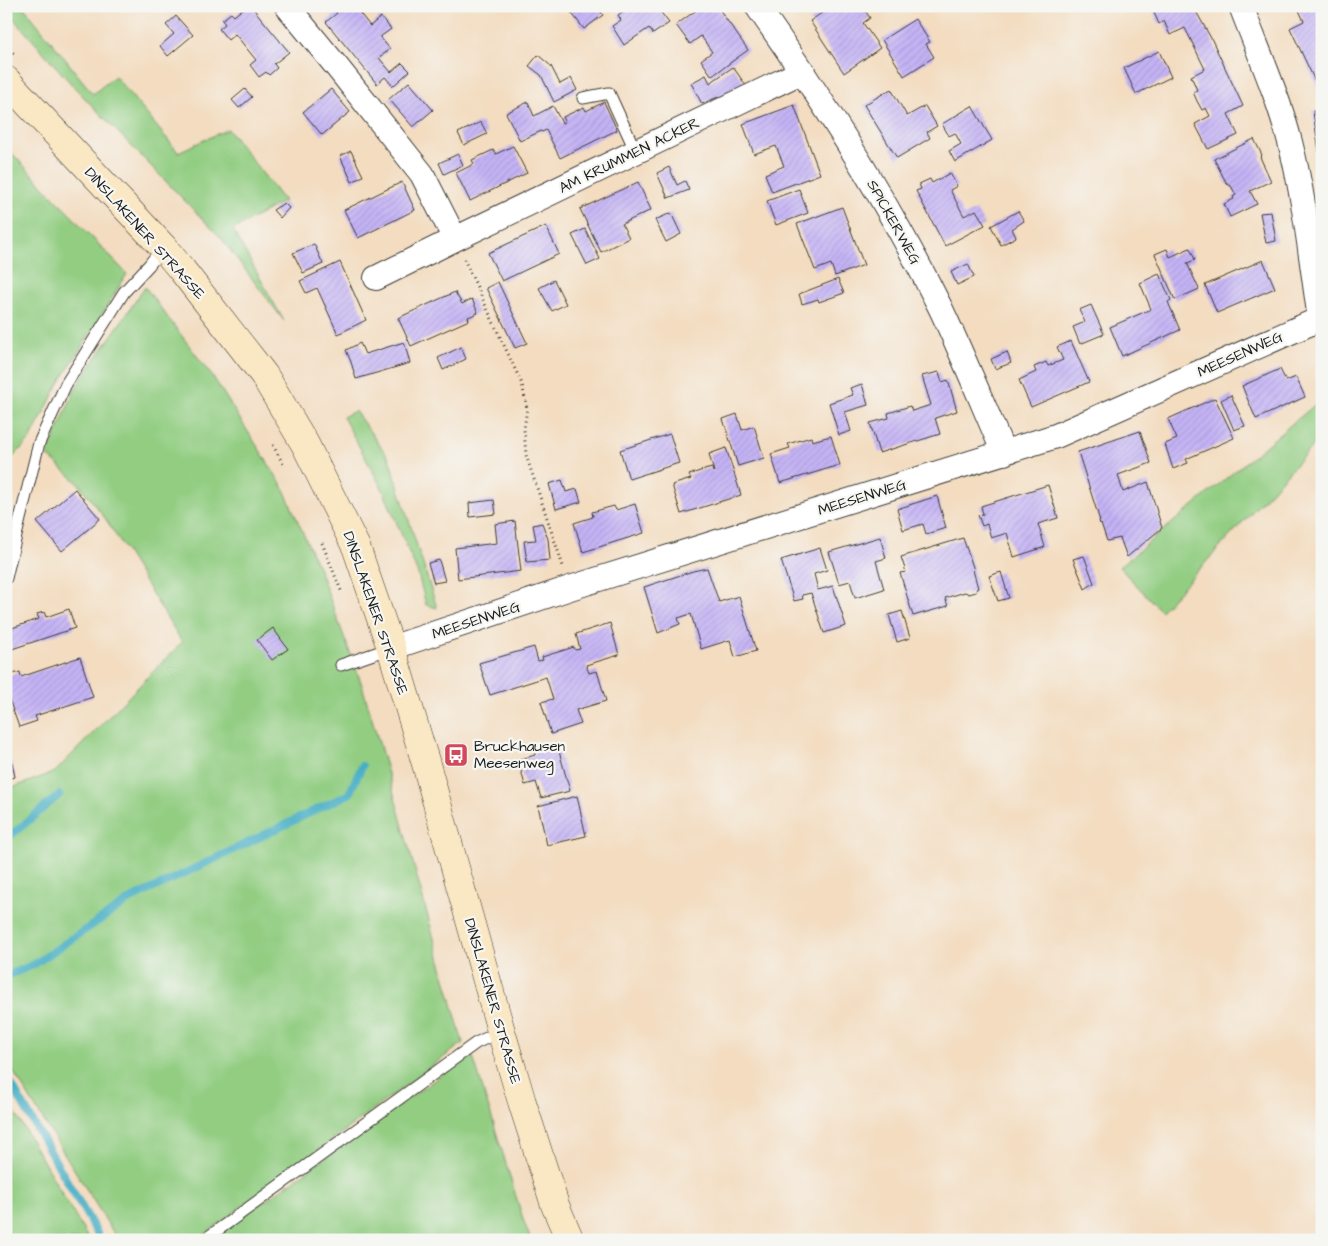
<svg xmlns="http://www.w3.org/2000/svg" width="1328" height="1246" font-family="'Architects Daughter',sans-serif">
  <style>
    .grass { fill: #92cd82; stroke: #57744f }
    .lines { fill: none; stroke-linecap: round; stroke-linejoin: round }
    .stream { stroke: #46afc5; stroke-width: 8 }
    .building { fill: url(#building-hatch) }
    .service-casing { stroke: #3c3934; stroke-width: 13 }
    .minor-casing { stroke: #3c3934; stroke-width: 26 }
    .secondary-casing { stroke: #3c3934; stroke-width: 29 }
    .path { stroke: #3c3934; stroke-width: 3; stroke-dasharray: 1 4; stroke-linecap: butt }
    .service { stroke: #fff; stroke-width: 11 }
    .minor { stroke: #fff; stroke-width: 24 }
    .secondary { stroke: #fae7c3; stroke-width: 28 }
    .labels { text-anchor: middle; stroke-width: 4.5; stroke-linejoin: round; paint-order: stroke }
    .street-label { font-size: 15px; fill: #1c1c1c; stroke: #f6f6f2 }
    .poi-label { font-size: 15px; fill: #1c1c1c; stroke: #f6f6f2; text-anchor: start }
  </style>
  <defs>
    <pattern id="building-hatch" width="6" height="6" patternUnits="userSpaceOnUse" patternTransform="scale(1.25)"><rect width="6" height="6" fill="#c5b4f6"/><path d="M-1 1l2-2M0 6l6-6M5 7l2-2" fill="none" stroke="#a99ad2"/></pattern>
  </defs>
  <rect width="100%" height="100%" fill="#f6f6f2"/>
  <filter id="ink" filterUnits="userSpaceOnUse"><feTurbulence type="fractalNoise" baseFrequency=".02" numOctaves="2"/><feDisplacementMap in="SourceGraphic" scale="10" xChannelSelector="R" yChannelSelector="G"/><feConvolveMatrix kernelMatrix="1 2 1 2 8 2 1 2 1" color-interpolation-filters="sRGB"/></filter>
  <filter id="wash" filterUnits="userSpaceOnUse"><feTurbulence type="fractalNoise" baseFrequency=".0096" numOctaves="4" result="noise"/><feDisplacementMap in="SourceGraphic" scale="20" xChannelSelector="R" yChannelSelector="G"/><feGaussianBlur stdDeviation="1.12" result="paint"/><feColorMatrix in="noise" values="0 0 0 0 0 0 0 0 0 0 0 0 0 0 0 0 0 1.4 0 .05"/><feComposite in="paint" operator="in"/></filter>
  <g filter="url(#wash)">
    <rect width="100%" height="100%" fill="#f3dcbf"/>
    <path class="grass" d="M6,6H23L93,94L115,76L178,152L228,129L284,201L233,230L284,321L221,238L74,87L6,10Z
      M6,147L127,274L58,385L30,440L6,464Z
      M145,287L215,380L282,485L319,569L362,685L392,787L463,1043L197,1240H118L6,1060V804L14,787L55,772L182,642L107,521L79,484L47,455L76,387Z
      M1322,399V436L1161,611L1119,567Z
      M355,411L389,458L437,608L426,605L418,574L383,490L343,417Z
      M473,1057L524,1222L531,1240H210L464,1059Z
      M6,1097L89,1240H6Z"/>
    <g class="lines">
      <path class="stream" d="M9,837L59,795
        M6,976L33,965L131,899L349,794L362,766
        M6,1075L101,1240"/>
    </g>
    <g id="blocks">
      <path class="building" d="M246,6H251L289,52L274,64L277,68L269,75L266,72L259,77L250,65L256,60L235,34L228,40L219,29L225,24L222,20L231,13L234,16Z
        M331,6H354L370,26L381,17L391,29L380,37L390,49L379,58L391,72L402,63L410,71L393,86L385,77L377,84L326,22L337,13Z
        M576,6H597L603,15L584,29L570,11Z
        M630,6H656L669,23L653,34L649,28L624,45L612,26L621,20L618,15Z
        M702,6H717L748,50L712,76L701,60L712,52L701,36L690,44L676,25Z
        M832,6H862L870,18L863,23L880,48L844,73L810,21Z
        M1151,6H1193L1212,40L1243,106L1228,114L1238,135L1208,149L1195,124L1210,116L1206,108L1202,110L1197,101L1193,92L1197,90L1191,76L1205,69L1185,28L1170,35L1164,21L1159,24Z
        M1297,6H1318L1321,14L1322,96L1290,28L1304,21Z
        M176,16L193,35L168,56L160,46L174,34L166,25Z
        M915,19L930,42L926,44L934,57L904,76L882,40Z
        M1159,51L1171,77L1136,94L1124,68Z
        M538,55L551,66L560,84L571,78L577,90L554,102L541,75L529,66Z
        M733,67L747,87L720,100L718,97L702,104L691,83L706,75L710,83Z
        M409,82L433,110L413,127L389,99Z
        M245,89L252,97L239,108L232,100Z
        M331,89L350,112L322,135L303,112Z
        M891,89L907,116L925,106L937,126L927,132L930,138L897,158L864,105Z
        M528,102L534,116L553,106L562,123L565,121L563,117L584,107L586,111L604,102L617,130L560,158L546,130L542,132L541,131L520,141L506,113Z
        M794,105L820,174L772,192L765,174L784,166L776,146L754,154L743,124Z
        M972,106L992,140L955,162L949,151L961,144L955,133L949,136L942,124Z
        M1322,110V151L1319,152L1313,111Z
        M481,122L487,134L464,145L458,133Z
        M1254,139L1262,155L1260,157L1271,181L1250,191L1257,204L1230,217L1224,204L1234,199L1233,197L1236,195L1231,186L1227,184L1214,159Z
        M513,146L527,173L470,201L456,173L474,164L472,160L493,150L496,154Z
        M351,151L363,176L352,182L340,156Z
        M458,154L463,165L444,174L439,163Z
        M669,167L677,185L685,181L689,190L668,198L657,173Z
        M950,173L957,186L950,190L964,216L976,210L985,225L945,246L916,191L921,189L919,184L930,179L932,183Z
        M402,182L415,210L358,238L344,210Z
        M638,182L651,210L622,224L629,238L601,252L580,209Z
        M799,189L808,213L776,225L767,201Z
        M284,203L289,208L280,218L273,210Z
        M842,207L864,265L835,276L831,264L815,270L797,224Z
        M1018,211L1024,221L1012,229L1016,237L1001,245L991,226Z
        M1271,212L1276,241L1266,243L1260,213Z
        M671,213L681,234L666,242L655,220Z
        M546,226L559,254L502,281L488,253Z
        M585,229L600,259L587,265L572,235Z
        M314,244L323,264L303,273L293,253Z
        M1190,248L1195,260L1187,263L1199,289L1175,300L1155,254L1167,249L1170,257Z
        M1263,260L1275,288L1217,313L1205,285Z
        M340,262L366,320L338,334L317,288L306,293L300,281Z
        M968,264L974,277L957,285L951,272Z
        M1159,274L1171,300L1168,302L1180,330L1122,356L1110,327L1151,309L1140,283Z
        M838,279L844,293L819,302L818,299L802,304L799,294Z
        M554,280L566,304L552,311L539,288Z
        M498,282L527,343L515,348L486,288Z
        M455,292L462,304L472,299L478,313L468,317L469,320L411,346L398,318Z
        M1091,305L1104,334L1080,344L1073,327L1085,322L1079,310Z
        M1071,341L1089,382L1031,407L1019,380L1036,372L1034,367L1046,362L1048,366L1063,360L1057,347Z
        M404,342L410,363L356,379L351,362L346,350L360,343L365,354Z
        M461,347L466,359L443,370L438,358Z
        M1007,352L1011,363L995,369L991,359Z
        M1280,369L1286,381L1296,377L1305,397L1256,419L1242,386Z
        M939,372L942,382L948,380L957,411L935,418L940,434L879,453L870,423L889,418L888,413L910,406L912,411L931,405L922,376Z
        M862,384L868,405L845,412L851,431L839,435L829,403L853,395L850,388Z
        M1231,395L1245,426L1234,430L1221,400Z
        M1215,398L1234,438L1186,459L1188,463L1173,469L1165,444L1177,439L1168,419Z
        M737,414L742,430L754,426L764,458L738,466L723,419Z
        M1140,431L1151,463L1118,475L1123,492L1148,482L1162,528L1127,557L1120,538L1107,541L1101,523L1100,524L1099,521H1100L1078,452Z
        M670,434L679,463L629,479L620,450Z
        M831,436L840,465L780,483L771,454L790,448L788,444L811,437L812,441Z
        M726,448L741,495L681,514L672,485L691,479L689,475L700,471L712,468L713,472H714L709,454Z
        M562,480L566,492L577,489L581,502L556,509L549,484Z
        M1048,485L1058,518L1038,524L1045,547L1014,557L1007,533L991,538L987,524L982,526L978,515L983,514L981,506Z
        M75,489L100,519L62,551L37,522Z
        M937,496L946,528L926,534L923,524L903,530L897,509Z
        M494,500L496,514L470,517L469,503Z
        M635,504L644,533L583,552L574,523L593,517L592,512L614,506L616,510Z
        M515,521L521,571L458,579L455,548L497,543L495,524Z
        M542,523L548,539L550,560L527,562L524,541L536,540L533,525Z
        M880,537L886,558L876,561L884,589L855,598L850,581L839,584L829,552Z
        M963,538L974,570H973L978,588H977L976,592L969,594L965,592L945,598L948,606L913,616L900,573L906,572L901,557Z
        M820,548L827,570L814,574L818,590L833,586L846,626L824,633L811,593L802,595L803,599L794,601L781,560Z
        M1084,556L1094,583L1085,589L1073,559Z
        M439,560L445,581L434,583L428,563Z
        M707,568L719,602L739,596L756,651L735,657L730,640L701,649L691,614L678,618L680,624L658,633L644,587L693,571Z
        M1001,572L1009,598L998,601L989,576Z
        M69,609L75,628L12,649L6,630L39,619L37,614L44,612L46,617Z
        M902,611L910,638L897,642L889,615Z
        M610,623L619,655L586,665L589,673L597,671L606,701L576,710L581,724L551,734L541,702L553,699L546,677L490,695L479,663L534,647L538,661L543,660L542,657L574,647L575,650L580,649L576,634Z
        M273,628L288,649L272,660L257,640Z
        M80,657L93,697L35,716L37,721L19,727L6,691V676L20,672L21,677Z
        M557,744L570,791L541,798L536,782L525,785L518,760L535,755L534,750Z
        M12,762L15,777L6,779V763Z
        M577,796L586,836L547,845L538,806Z"/>
    </g>
  </g>
  <g filter="url(#ink)">
    <use href="#blocks" fill-opacity="0" stroke="#3c3934" stroke-width="1"/>
    <g class="lines">
      <defs>
        <path id="service" d="M583,98L609,93L636,152
          M6,578L20,519L39,443L66,384L124,292L149,265L163,247
          M341,665L391,648
          M204,1240L476,1043L501,1031"/>
        <path id="minor" d="M287,6L337,67L422,174L455,239L803,71
          M757,6C825,103 888,202 940,307C963,355 983,405 1004,453
          M1241,6C1258,51 1278,96 1290,142C1305,200 1311,260 1320,319
          M376,278L455,239
          M391,648L570,588L1056,436L1322,318"/>
        <path id="secondary" d="M6,80L163,247L182,270L264,375L305,444L356,547L391,648L426,764L501,1031L522,1102L555,1205L570,1240"/>
      </defs>
      <use href="#service" class="service-casing"/>
      <use href="#minor" class="minor-casing"/>
      <use href="#secondary" class="secondary-casing"/>
      <path class="path" d="M6,45L15,55
        M464,259L522,384L527,408L524,430L526,455L563,566
        M273,445L283,464
        M322,543L342,593"/>
      <use href="#service" class="service"/>
      <use href="#minor" class="minor"/>
      <use href="#secondary" class="secondary"/>
    </g>
  </g>
  <defs>
    <symbol id="bus-square" viewBox="-11 -11 22 22"><rect x="-9" y="-9" width="18" height="18" rx="4" fill="#d1495b" stroke="#f6f6f2"/><path d="M-5-6H5V4H4V6H2V4H-2V6H-4V4H-5ZM-3.5-4V0h7V-4ZM-3.5 1.2v1.5H-2V1.2ZM2 1.2v1.5H3.5V1.2Z" fill="#fff"/></symbol>
  </defs>
  <g fill-rule="evenodd">
    <use href="#bus-square" x="442" y="741" width="28" height="28"/>
  </g>
  <g class="labels">
    <g class="street-label">
      <text transform="translate(629 155) rotate(-26)" y="5">AM KRUMMEN ACKER</text>
      <text transform="translate(894 222) rotate(61)" y="5">SPICKERWEG</text>
      <text transform="translate(145 233) rotate(48)" y="5">DINSLAKENER STRASSE</text>
      <text transform="translate(1240 354) rotate(-24)" y="5">MEESENWEG</text>
      <text transform="translate(862 497) rotate(-17)" y="5">MEESENWEG</text>
      <text transform="translate(376 613) rotate(71)" y="5">DINSLAKENER STRASSE</text>
      <text transform="translate(476 620) rotate(-18)" y="5">MEESENWEG</text>
      <text transform="translate(493 1001) rotate(74)" y="5">DINSLAKENER STRASSE</text>
    </g>
    <g class="poi-label">
      <text x="474" y="751">Bruckhausen<tspan x="474" dy="17">Meesenweg</tspan></text>
    </g>
  </g>
  <rect width="1328" height="1246" fill="none" stroke="#f6f6f2" stroke-width="25"/>
</svg>
